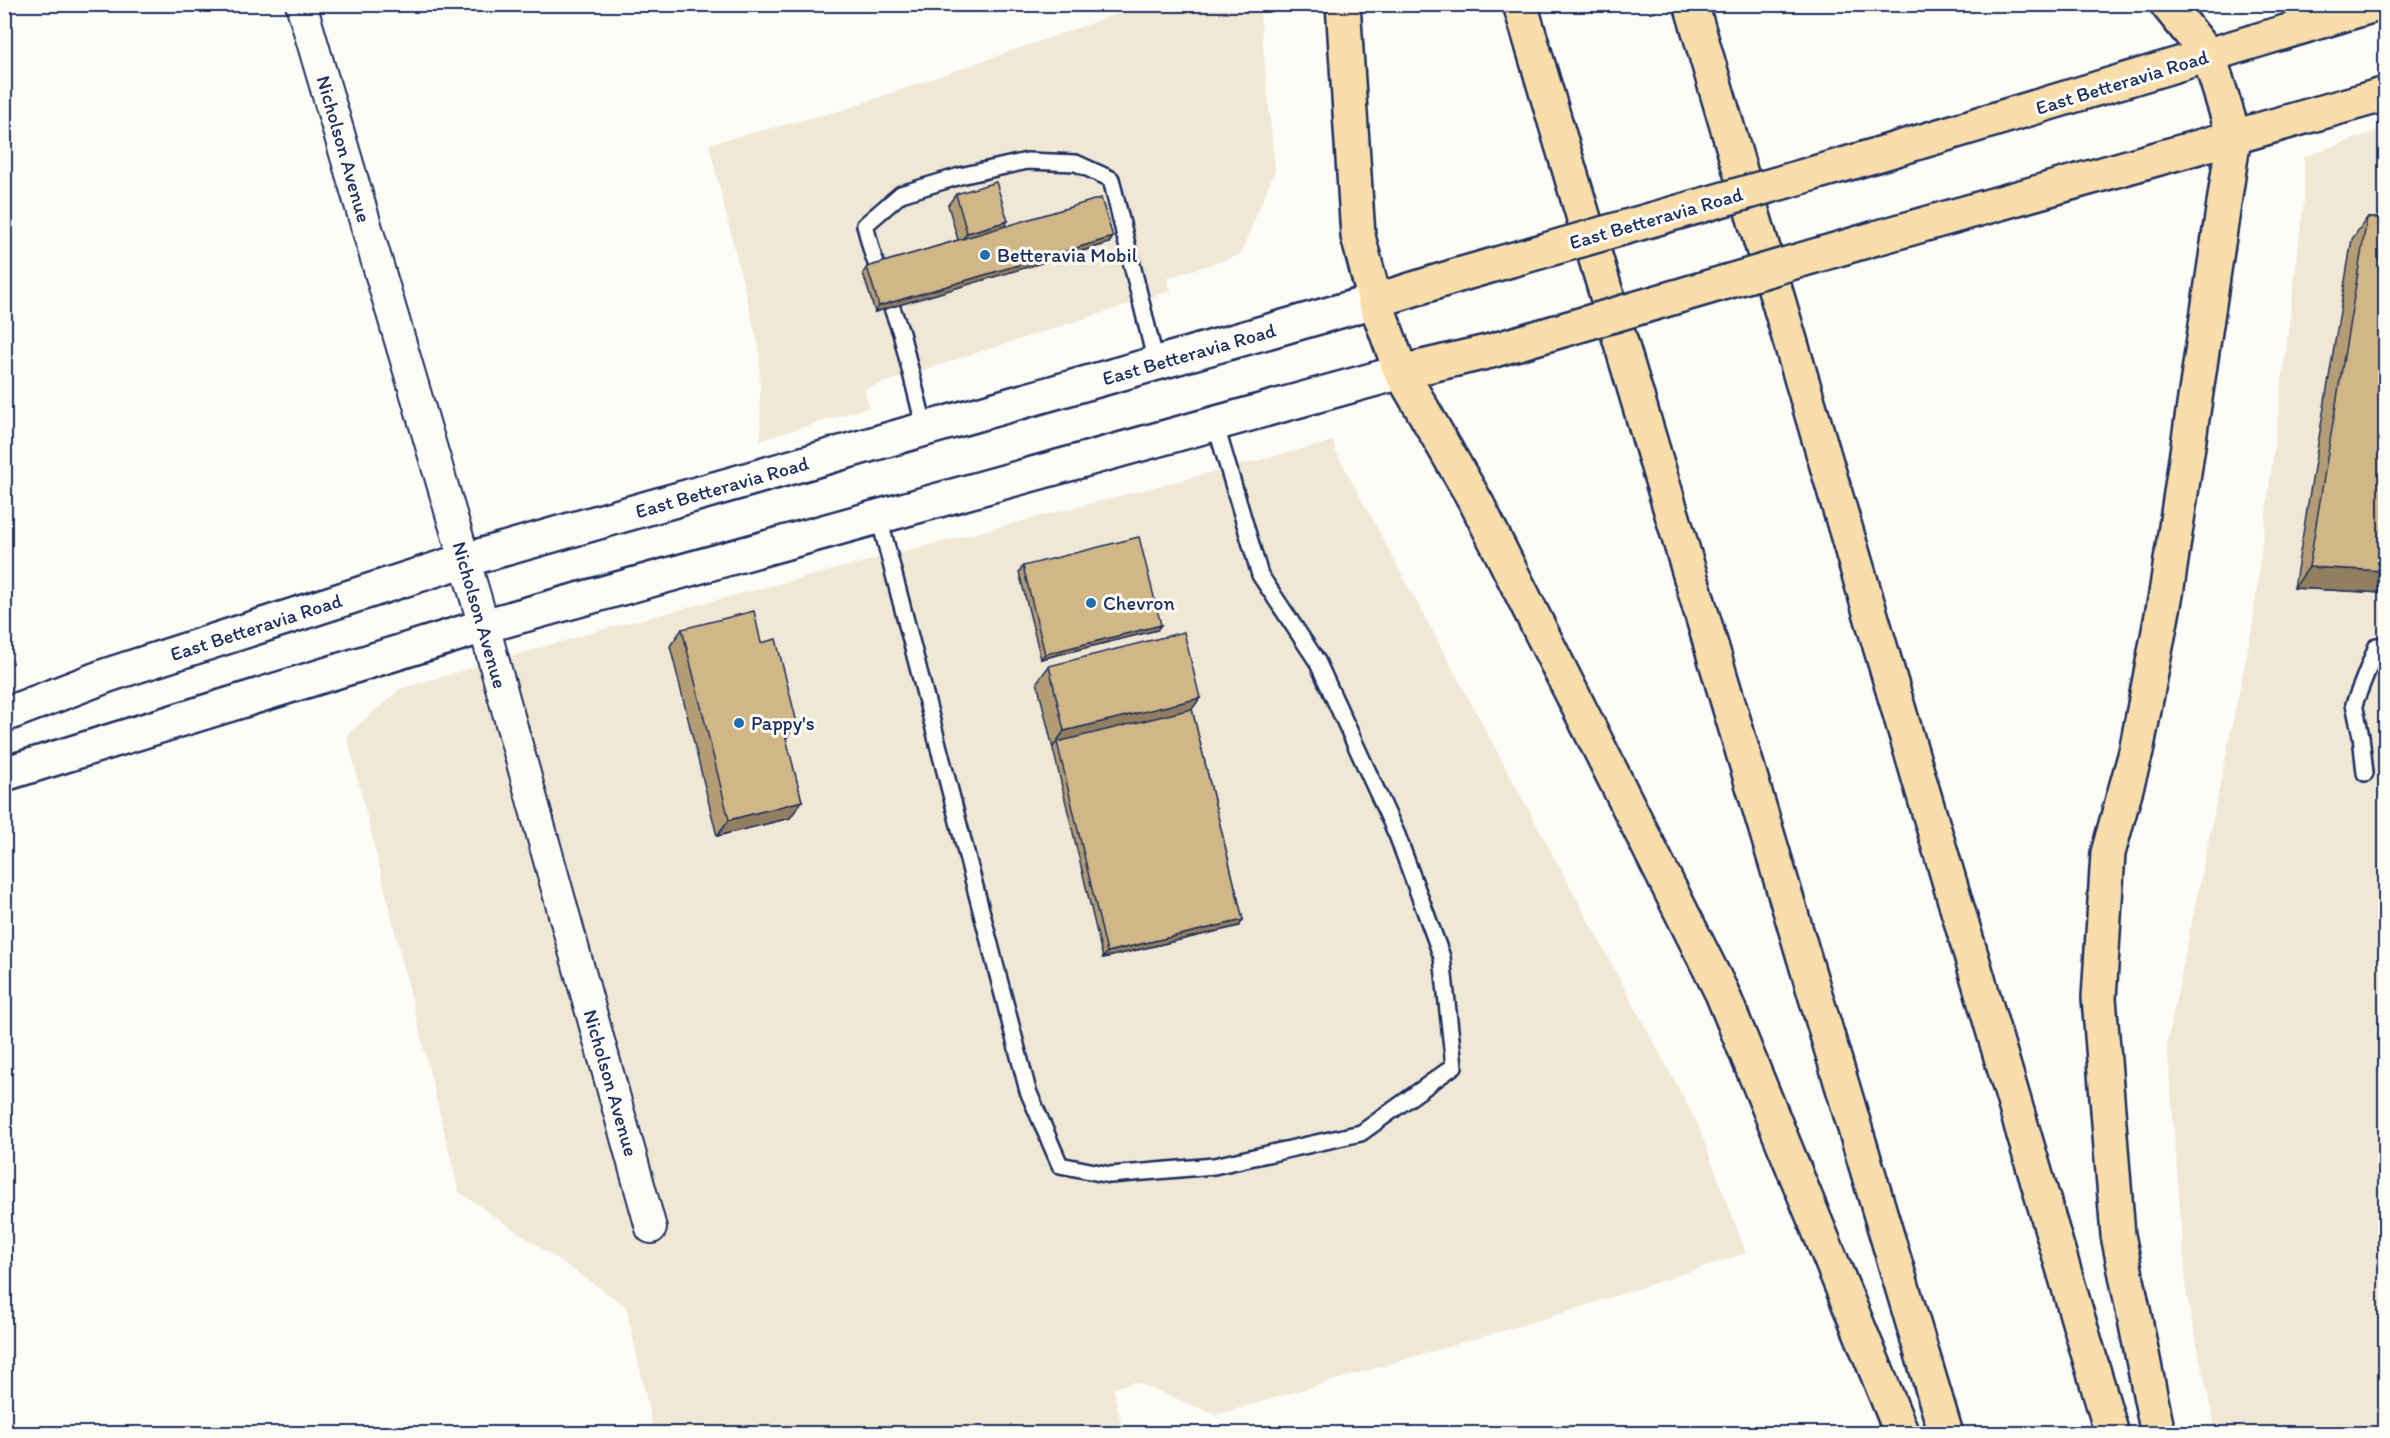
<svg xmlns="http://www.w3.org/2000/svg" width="2390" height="1438" font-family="Itim,sans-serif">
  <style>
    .built { fill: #f0e7d5 }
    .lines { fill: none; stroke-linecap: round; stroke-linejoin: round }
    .lane-casing { stroke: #1b2f5e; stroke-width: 20 }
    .street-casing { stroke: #1b2f5e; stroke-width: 34 }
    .secondary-casing { stroke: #1b2f5e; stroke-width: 38 }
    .highway-casing { stroke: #1b2f5e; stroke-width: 38 }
    .lane { stroke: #fdfcf7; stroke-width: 15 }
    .street { stroke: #fdfcf7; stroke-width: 30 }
    .secondary { stroke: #fdfcf7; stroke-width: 33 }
    .highway { stroke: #f9deab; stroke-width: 33 }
    .highway-bridge-casing { stroke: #1b2f5e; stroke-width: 38; stroke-linecap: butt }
    .highway-bridge { stroke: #f9deab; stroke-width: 33 }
    .wall { fill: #b49d74; stroke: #1b2f5e; stroke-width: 1.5 }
    .shaded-wall { fill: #927f5e; stroke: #1b2f5e; stroke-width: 1.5 }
    .building { fill: #d1b687; stroke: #1b2f5e; stroke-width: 1.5 }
    .poi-dot { fill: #1f6fb2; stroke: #fdfcf7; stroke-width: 2 }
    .labels { text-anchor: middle; stroke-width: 6; stroke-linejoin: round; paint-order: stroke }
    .street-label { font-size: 20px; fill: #1b2f5e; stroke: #fdfcf7 }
    .poi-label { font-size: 20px; fill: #1b2f5e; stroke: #fdfcf7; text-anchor: start }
  </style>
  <rect width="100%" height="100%" fill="#fdfcf7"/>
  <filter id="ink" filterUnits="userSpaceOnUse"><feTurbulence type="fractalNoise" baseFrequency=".0167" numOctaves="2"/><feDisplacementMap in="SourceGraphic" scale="12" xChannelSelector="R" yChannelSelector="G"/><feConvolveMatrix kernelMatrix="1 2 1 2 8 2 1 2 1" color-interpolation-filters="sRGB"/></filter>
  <g filter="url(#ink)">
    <path class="built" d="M1143,5H1259L1275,170L1240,255L1167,278L1171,291L864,389L869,407L761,440L759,348L709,144L843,110Z
      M2385,128V1433H2216L2187,1297L2167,1043L2252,629L2304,201V157Z
      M1333,441L1335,450L1697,1123L1746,1253L1566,1312L1216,1415L1135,1382L1113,1388L1123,1433L982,1434L979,1430L964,1434L654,1433L626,1306L459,1192L347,735L400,689L608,628Z"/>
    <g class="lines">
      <defs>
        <path id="lane" d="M925,429L901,333L872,252L865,225L901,194L960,176L1027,161L1076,163L1111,179L1156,363
          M879,517L1028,1091L1060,1165L1110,1175L1214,1166L1361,1133L1454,1066L1442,957L1397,835L1317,661L1260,575L1215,423
          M2365,773L2361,736L2354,704L2377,646L2386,647"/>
        <path id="street" d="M301,4L484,626L651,1228"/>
        <path id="secondary" d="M4,715L108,675L465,560L1375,301
          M4,774L484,626L1401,372"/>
        <path id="highway" d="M1343,4L1358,236L1375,301L1401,372L1477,504L1722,993L1902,1434
          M1520,4L1946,1434
          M1691,4L2112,1434
          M1853,162L2378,4
          M1876,238L2386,94
          M1375,301L1462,274
          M1401,372L1491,351
          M2158,1434L2118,1235L2099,998L2108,853L2136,752L2166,594L2234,136L2209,56L2167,4"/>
      </defs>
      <use href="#lane" class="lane-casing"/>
      <use href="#street" class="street-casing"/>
      <use href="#secondary" class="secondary-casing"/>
      <use href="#highway" class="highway-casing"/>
      <use href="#lane" class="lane"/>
      <use href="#street" class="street"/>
      <use href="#secondary" class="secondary"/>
      <use href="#highway" class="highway"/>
      <defs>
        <path id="highway-bridge" d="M1462,274L1853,162
          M1491,351L1876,238"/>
      </defs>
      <use href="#highway-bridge" class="highway-bridge-casing"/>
      <use href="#highway-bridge" class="highway-bridge"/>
    </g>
    <path class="wall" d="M956,194L1004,227L1113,237L1109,243L875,312L863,273L867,267L958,240L948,205Z
      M2367,218H2385V690L2383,593L2294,588L2352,239Z
      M1023,566L1157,630L1041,659L1019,572Z
      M682,629L761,643L802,801L790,818L717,836L670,646Z
      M1049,666L1192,709L1243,920L1239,926L1103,958L1037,682Z"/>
    <path class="shaded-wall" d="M1008,221L1000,232L959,244L967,233Z
      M1113,237L1109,243L875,312L879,306Z
      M2309,567L2385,571V590L2383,593L2294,588Z
      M1161,625L1157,630L1041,659L1045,654Z
      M1200,698L1188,715L1057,742L1053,747L1064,731Z
      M797,723L786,739L783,726Z
      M802,801L790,818L717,836L729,820Z
      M1243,920L1239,926L1103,958L1107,952Z"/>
    <path class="building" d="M996,182L1008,221L967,233L956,194Z
      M1101,198L1113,237L879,306L867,267Z
      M2367,218H2385V571L2309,567Z
      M1139,537L1161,625L1045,654L1023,566Z
      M754,611L761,643L776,639L797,723L783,726L802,801L729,820L682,629Z
      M1184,632L1200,698L1064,731L1049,666Z
      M1192,709L1243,920L1107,952L1057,742Z"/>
  </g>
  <g class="poi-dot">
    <circle cx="985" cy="255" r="6"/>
    <circle cx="1091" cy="603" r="6"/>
    <circle cx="739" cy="723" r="6"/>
  </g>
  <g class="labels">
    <g class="street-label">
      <text transform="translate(2122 82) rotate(-17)" y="7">East Betteravia Road</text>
      <text transform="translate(344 149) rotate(74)" y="7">Nicholson Avenue</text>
      <text transform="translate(1656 218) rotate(-16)" y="7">East Betteravia Road</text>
      <text transform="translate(1189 354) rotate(-16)" y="7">East Betteravia Road</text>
      <text transform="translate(722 487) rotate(-16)" y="7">East Betteravia Road</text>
      <text transform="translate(480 615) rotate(74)" y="7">Nicholson Avenue</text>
      <text transform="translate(256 627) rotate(-18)" y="7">East Betteravia Road</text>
      <text transform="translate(611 1083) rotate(74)" y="7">Nicholson Avenue</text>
    </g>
    <g class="poi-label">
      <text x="997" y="262">Betteravia Mobil</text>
      <text x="1103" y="610">Chevron</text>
      <text x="751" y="730">Pappy's</text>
    </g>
  </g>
  <rect width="2390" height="1438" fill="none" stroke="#fdfcf7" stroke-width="24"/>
  <rect x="12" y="12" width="2366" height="1414" fill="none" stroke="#1b2f5e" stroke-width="2" filter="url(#ink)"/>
</svg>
